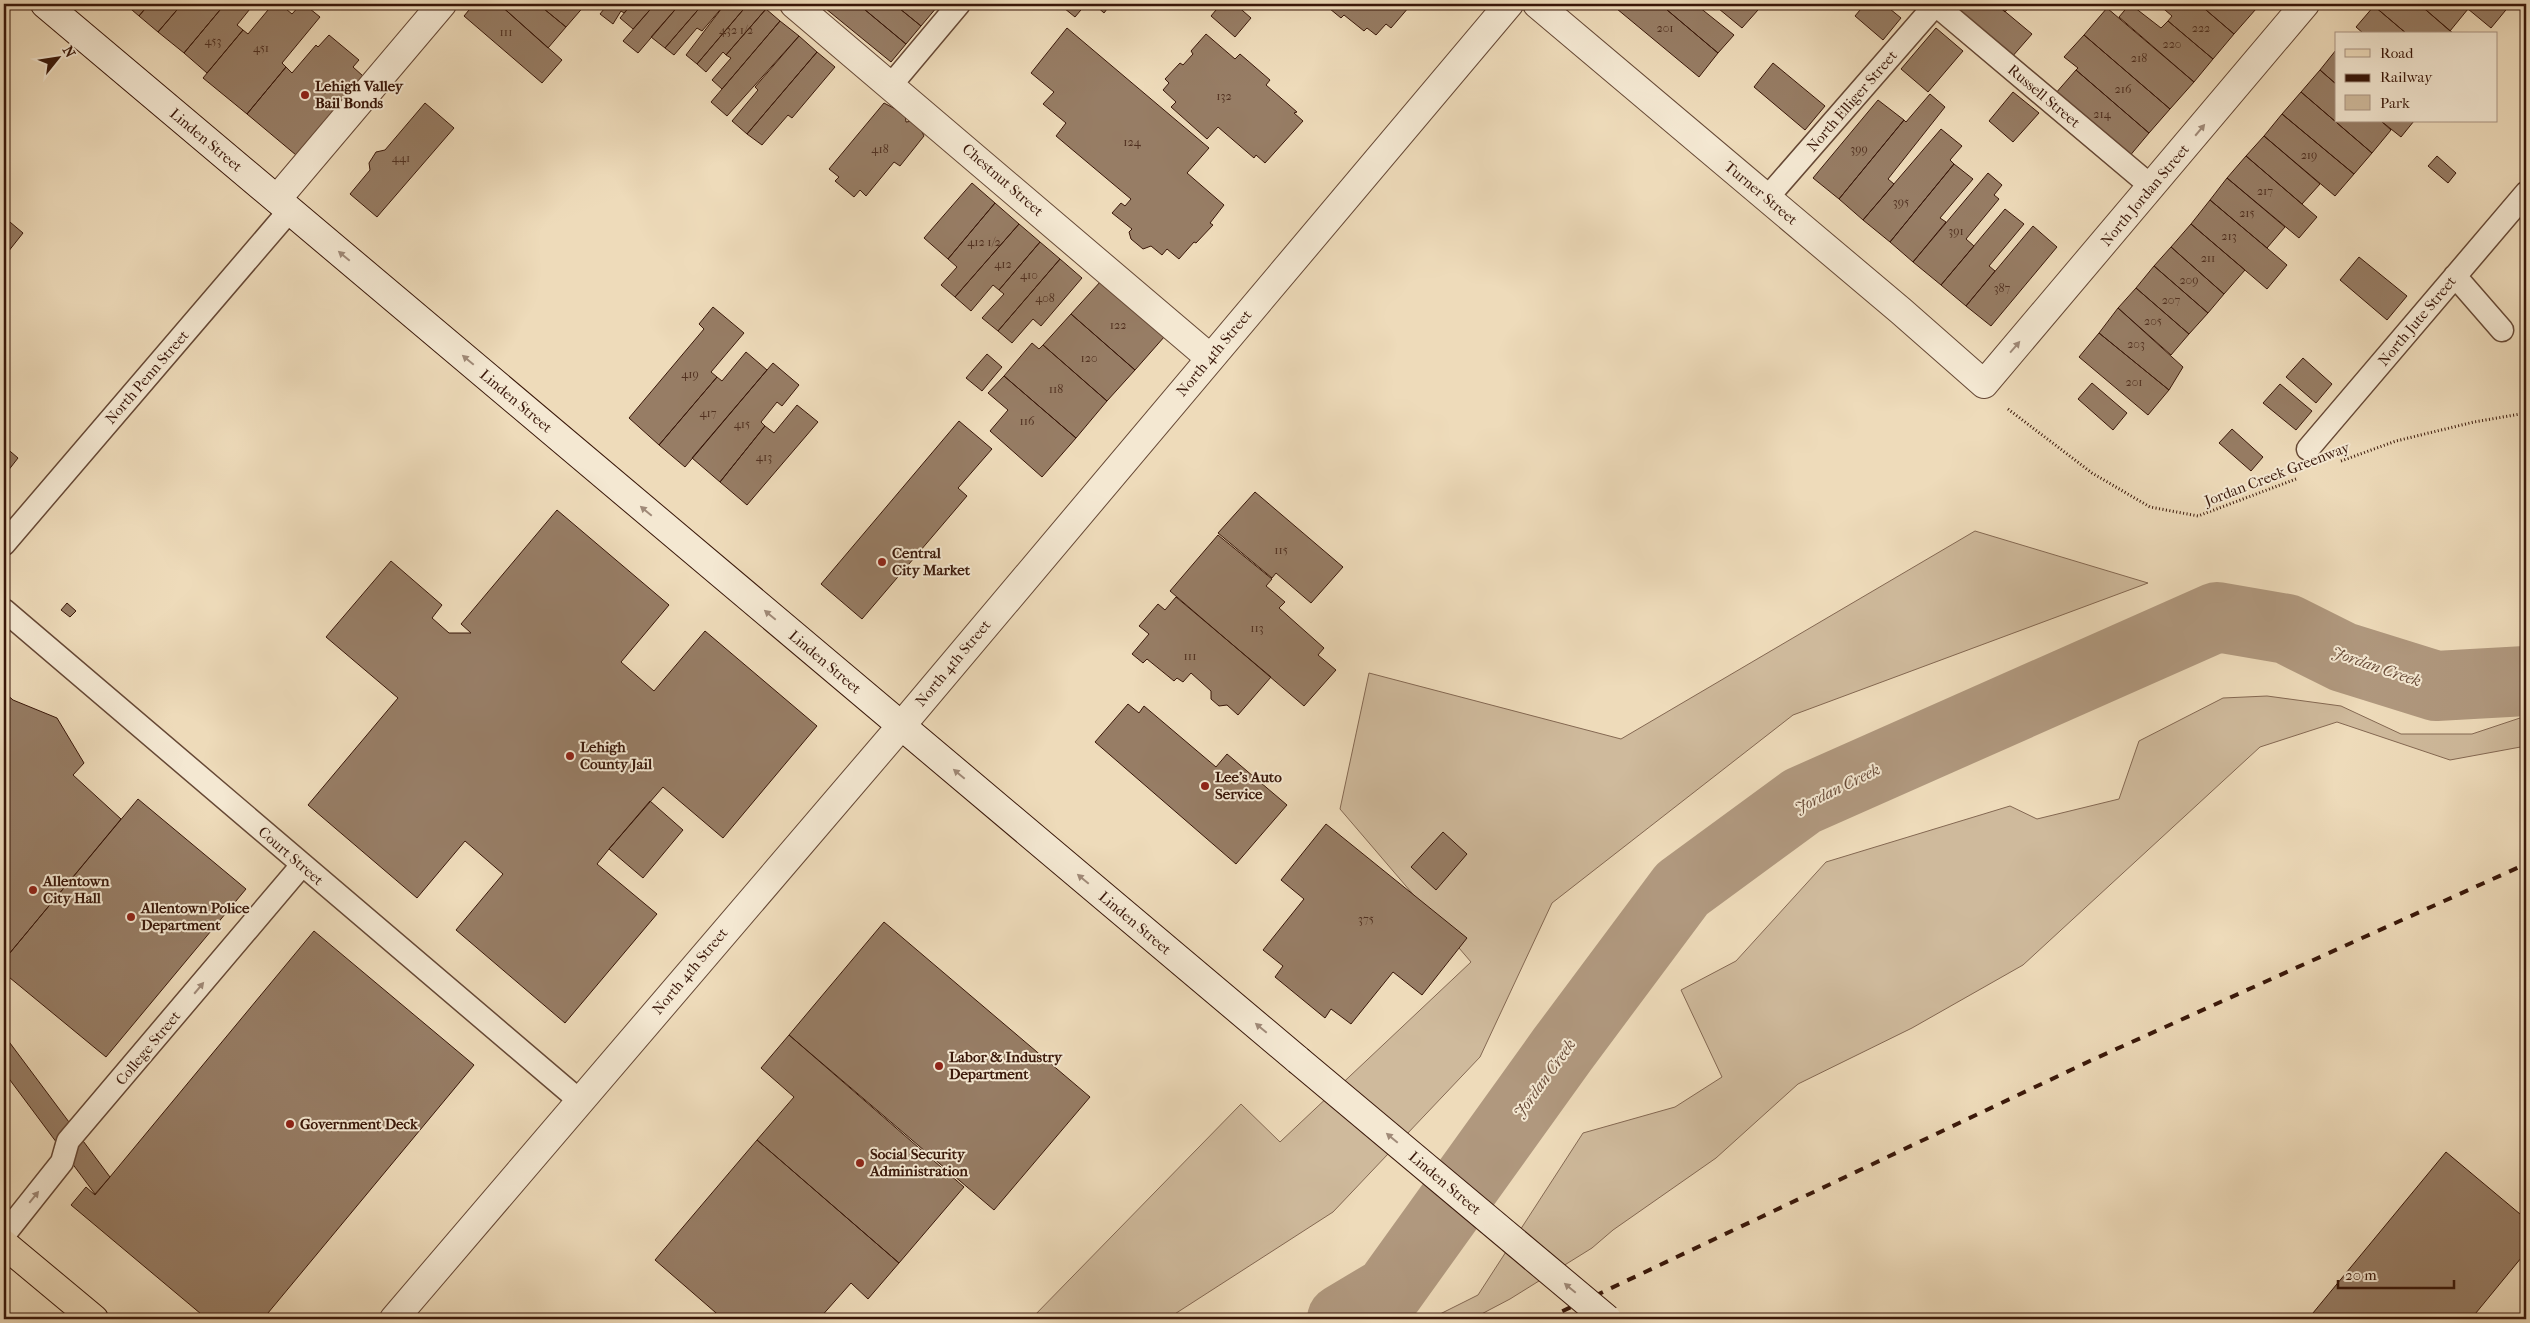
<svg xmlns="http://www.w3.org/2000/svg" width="2530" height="1323" font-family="'IM FELL French Canon',serif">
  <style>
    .green { fill: #cfba9c; stroke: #846852 }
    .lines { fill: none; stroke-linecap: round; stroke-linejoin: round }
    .river { stroke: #b0987e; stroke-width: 70 }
    .building { fill: #977d65; stroke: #391709 }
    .service-casing { stroke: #664835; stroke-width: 25 }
    .minor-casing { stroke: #664835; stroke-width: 30 }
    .tertiary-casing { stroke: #664835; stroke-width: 30 }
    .secondary-casing { stroke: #391709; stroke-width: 30 }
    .primary-casing { stroke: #391709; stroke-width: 30 }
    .path { stroke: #391709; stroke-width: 3; stroke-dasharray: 1 2.5; stroke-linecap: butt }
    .service { stroke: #f4e8d2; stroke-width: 22 }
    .minor { stroke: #f4e8d2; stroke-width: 28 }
    .tertiary { stroke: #f4e8d2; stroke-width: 28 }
    .secondary { stroke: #f4e8d2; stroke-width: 28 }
    .primary { stroke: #eedbba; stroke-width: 28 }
    .rail { stroke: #391709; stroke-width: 4; stroke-dasharray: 9 9; stroke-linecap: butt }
    .secondary-bridge-casing { stroke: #391709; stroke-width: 30; stroke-linecap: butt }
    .secondary-bridge { stroke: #f4e8d2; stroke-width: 28 }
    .oneway { fill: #a08a78 }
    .poi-dot { fill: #8f2418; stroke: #f4e8d2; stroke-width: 2 }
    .labels { text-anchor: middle; stroke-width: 4; stroke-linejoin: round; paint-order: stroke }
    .number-label { font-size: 12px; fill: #503020 }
    .poi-label { font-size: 15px; font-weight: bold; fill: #391709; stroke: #f4e8d2; text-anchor: start }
    .street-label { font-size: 15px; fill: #391709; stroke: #f4e8d2 }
    .water-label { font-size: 16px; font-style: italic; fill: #694b38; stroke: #f4e8d2 }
  </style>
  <rect width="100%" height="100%" fill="#eedbba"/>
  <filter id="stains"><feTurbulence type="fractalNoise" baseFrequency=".004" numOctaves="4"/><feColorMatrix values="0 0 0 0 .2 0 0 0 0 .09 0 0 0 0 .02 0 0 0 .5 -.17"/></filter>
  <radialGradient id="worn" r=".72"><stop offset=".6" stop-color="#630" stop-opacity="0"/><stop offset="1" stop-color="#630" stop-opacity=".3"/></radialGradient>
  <path class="green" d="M1975,531L2148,583L1793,715L1552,903L1480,1057L1333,1212L1167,1319H1031L1241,1104L1280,1142L1471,962L1340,809L1369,673L1621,739Z
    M2267,696L2341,706L2401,734H2472L2526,716V746L2450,760L2337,722L2260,747L2023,965L1912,1028L1798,1084L1716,1158L1613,1230L1592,1248L1510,1299L1472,1319H1430L1478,1295L1583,1133L1675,1107L1722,1077L1681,990L1736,961L1826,862L2010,806L2037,819L2119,799L2139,741L2223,698Z"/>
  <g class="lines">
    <path class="river" d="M1342,1319L1389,1291L1562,1050L1682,889L1802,801L2217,617L2287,629L2343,657L2436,686L2526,681"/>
  </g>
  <path class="building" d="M125,4H149L139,16Z
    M149,4H182L158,32L139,16Z
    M182,4H225L184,53L158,32Z
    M225,4H254L237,25L243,30L207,73L184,53Z
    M273,4H280L292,14L301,4H304L320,17L282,63L286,67L247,114L203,78L243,30L248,34Z
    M474,4H499L562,60L542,83L464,16Z
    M499,4H538L566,27L548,48Z
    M538,4H586L566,27Z
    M608,4H632L624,13L621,11L613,24L600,14Z
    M632,4H655L633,29L620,18Z
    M655,4H680L638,53L623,41Z
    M680,4H703L665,48L651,37Z
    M703,4H725L702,31L697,28L674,55L665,48Z
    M725,4H748L697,64L686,55Z
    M748,4H760L766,9L726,55L723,52L706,72L697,64Z
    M820,4H858L906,44L891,62Z
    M858,4H894L921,26L906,44Z
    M894,4H932L937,7L921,26Z
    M1059,4H1086L1075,17Z
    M1094,4H1119L1114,10L1110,5L1104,13Z
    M1221,4H1235L1251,18L1235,37L1211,16Z
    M1324,4H1406L1409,7L1391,28L1386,24L1376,35L1367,28L1364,31L1344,15L1341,18Z
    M1611,4H1660L1718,53L1699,77Z
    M1660,4H1701L1699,7L1734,35L1718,53Z
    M1713,4H1751L1758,10L1742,28Z
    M1865,4H1884L1901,18L1883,40L1855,16Z
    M1965,4H1996L2032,34L2011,58L1958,13Z
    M1996,4H2012L2005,12Z
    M2130,4L2161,28L2168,21L2213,59L2194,82L2119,17Z
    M2158,4H2199L2234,34L2213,59L2168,21L2172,16Z
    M2199,4H2250L2256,9L2234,34Z
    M2375,4H2419L2454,34H2407L2374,6Z
    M2419,4H2462L2468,9L2450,31Z
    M2462,4H2509L2510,5L2491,28Z
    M2374,6L2407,34H2364L2356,27Z
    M2107,8L2194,82L2170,109L2084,35Z
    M766,9L780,21L722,89L712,80L731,58L726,55Z
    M780,21L799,36L727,116L711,102Z
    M1067,28L1209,148L1187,173L1224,205L1210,223L1213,225L1196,243L1194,242L1179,259L1167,249L1162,255L1151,246L1143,249L1131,239L1129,232L1132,229L1112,213L1121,203L1125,206L1131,199L1056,136L1066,123L1043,104L1054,92L1031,73Z
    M1936,28L1963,51L1928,92L1901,69Z
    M1206,34L1235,59L1240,54L1270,80L1266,85L1297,112L1294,113L1303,121L1265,163L1256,155L1254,158L1218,127L1207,139L1171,107L1176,102L1163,90L1169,83L1165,79L1180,63L1183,65L1193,54L1191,51Z
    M329,35L359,60L353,67L363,76L296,155L247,114L286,67L292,73L316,45L318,47Z
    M2084,35L2170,109L2149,133L2076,70L2078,68L2064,57Z
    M799,36L817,52L747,134L732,121L758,90L755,87Z
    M2336,50V84L2320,70Z
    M817,52L835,67L792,118L788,115L762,145L747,134Z
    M1773,63L1825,106L1805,130L1754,87Z
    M2076,70L2149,133L2128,158L2055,94Z
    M2320,70L2336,84V121H2381L2391,130L2372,153L2301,92Z
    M2013,92L2039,113L2013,142L1989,121Z
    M2301,92L2372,153L2354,174L2282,114Z
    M1930,94L1945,107L1888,179L1894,184L1863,220L1839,199L1904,120L1906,122Z
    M1878,100L1904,120L1839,199L1813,178Z
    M425,103L454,128L377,217L350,194L370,170L369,163L376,152L385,150Z
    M884,103L905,114L906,122L913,121L920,128L924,136L900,166L894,162L866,196L860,190L854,197L835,181L839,177L829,169Z
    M2282,114L2354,174L2335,196L2264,136Z
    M2381,121H2414L2401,137Z
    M1941,129L1962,146L1950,160L1954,164L1890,242L1863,220Z
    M2264,136L2320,184L2302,204L2246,156Z
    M2246,156L2317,217L2299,238L2227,178Z
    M2437,156L2456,173L2448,183L2428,166Z
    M1954,164L1973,179L1940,218L1946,222L1913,262L1890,242Z
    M1988,173L2002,185L1994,195L1999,199L1966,239L1974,246L1941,285L1913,262Z
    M2227,178L2285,227L2267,248L2210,200Z
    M972,183L995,203L948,259L924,238Z
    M2210,200L2287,265L2267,289L2191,224Z
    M995,203L1019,224L955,297L941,285L957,267L948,259Z
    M2005,209L2024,224L1989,266L1995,271L1966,306L1941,285Z
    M4,217L23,233L4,257Z
    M1019,224L1040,242L999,290L993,285L971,311L955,297Z
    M2191,224L2245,270L2224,294L2171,247Z
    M2033,226L2057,247L1991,326L1966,306Z
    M1040,242L1060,259L998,331L982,318L1004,294L999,290Z
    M2171,247L2224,294L2208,313L2154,266Z
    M2359,257L2407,296L2387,320L2340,280Z
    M1060,259L1082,278L1041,326L1033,319L1012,343L998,331Z
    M2154,266L2208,313L2189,334L2136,288Z
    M1101,281L1165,336L1135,370L1071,314Z
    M2136,288L2189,334L2171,355L2118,308Z
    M713,307L744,333L711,372L717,377L659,445L629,418L704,329L699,324Z
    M2118,308L2183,367L2169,390L2099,333Z
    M1071,314L1135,370L1107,401L1043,345Z
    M2099,333L2169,390L2148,415L2079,357Z
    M1032,343L1039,349L1043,345L1107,401L1076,438L1004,376Z
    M746,352L767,370L685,467L659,445L717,377L722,381Z
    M987,354L1002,367L982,391L966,378Z
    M2303,358L2332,384L2316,403L2286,377Z
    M773,363L799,385L782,406L777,402L761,422L765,426L720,482L692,458Z
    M1004,376L1076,438L1042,477L990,431L1008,410L988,393Z
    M2092,383L2127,413L2113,430L2078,399Z
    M2280,384L2312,411L2296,430L2263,403Z
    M797,405L818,422L747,505L720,482L765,426L774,433Z
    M959,421L992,449L958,488L967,496L862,619L821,584Z
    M2232,429L2263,457L2251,471L2219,443Z
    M4,446L18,458L4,476Z
    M1255,492L1343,567L1311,603L1276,573L1272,578L1218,533Z
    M557,510L669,605L621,662L654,691L705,631L817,726L723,838L663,787L609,849L597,864L657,914L565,1023L456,930L503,874L465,841L417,898L308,805L398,698L326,637L391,561L442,605L432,618L449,633H471L461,624Z
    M1218,535L1272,579L1266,586L1285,602L1279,608L1324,648L1318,655L1336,670L1304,706L1170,591Z
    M1176,597L1271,677L1238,715L1227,705L1219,706L1211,699V691L1191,673L1183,682L1177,678L1174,681L1147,659L1143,663L1132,654L1149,634L1139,626L1158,604L1165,610Z
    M67,603L76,611L70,617L61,610Z
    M4,692L13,700L57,718L84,763L73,775L121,819L4,960Z
    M1128,704L1139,713L1144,706L1216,767L1227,754L1287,805L1236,864L1095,742Z
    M138,799L246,889L106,1057L4,973V960Z
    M650,801L683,830L643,878L609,849Z
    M1326,824L1467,938L1422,995L1393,972L1351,1024L1331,1009L1325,1018L1275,977L1283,966L1263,950L1304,899L1281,880Z
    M1443,832L1467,854L1436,890L1411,867Z
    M884,922L1090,1097L994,1210L789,1035Z
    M314,931L474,1065L263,1319H207L71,1205L86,1187L95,1195Z
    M4,1035L110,1177L95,1194L4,1072Z
    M789,1035L964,1187L899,1263L757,1140L794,1097L761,1068Z
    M757,1140L899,1263L868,1299L851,1283L819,1319H723L655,1260Z
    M2446,1152L2526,1219V1252L2471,1319H2308Z"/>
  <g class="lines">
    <defs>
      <path id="service" d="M1936,5L2152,187
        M891,85L959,4
        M1767,198L1936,4
        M2455,276L2502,330
        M2308,449L2526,193
        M4,544L290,210
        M4,610L580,1101
        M4,1235L62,1162L68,1141L302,865"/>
      <path id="minor" d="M794,4L1210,358
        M1537,4L1901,311L1984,384L2305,4
        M277,199L442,4"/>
      <path id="tertiary" d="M394,1319L901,726L1509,4"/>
      <path id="secondary" d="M45,4L1298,1060"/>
      <path id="primary" d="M4,1244L94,1319"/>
    </defs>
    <use href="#service" class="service-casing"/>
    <use href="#minor" class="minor-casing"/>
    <use href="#tertiary" class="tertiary-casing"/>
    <use href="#secondary" class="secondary-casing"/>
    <use href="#primary" class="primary-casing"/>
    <path class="path" d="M2008,409L2092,473L2150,507L2198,516L2296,479
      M2341,461L2396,441L2474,422L2526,413"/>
    <use href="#service" class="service"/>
    <use href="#minor" class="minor"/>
    <use href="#tertiary" class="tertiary"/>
    <use href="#secondary" class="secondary"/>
    <use href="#primary" class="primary"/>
    <path class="rail" d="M1546,1319L2092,1060L2526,864"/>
    <defs>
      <path id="secondary-bridge" d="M1298,1060L1607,1319"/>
    </defs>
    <use href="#secondary-bridge" class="secondary-bridge-casing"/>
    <use href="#secondary-bridge" class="secondary-bridge"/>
  </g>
  <defs><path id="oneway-solid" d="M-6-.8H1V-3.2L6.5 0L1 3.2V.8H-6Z" transform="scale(1.25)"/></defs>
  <g class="oneway">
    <use href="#oneway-solid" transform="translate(2200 130) rotate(-50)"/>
    <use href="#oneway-solid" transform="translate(344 256) rotate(-140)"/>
    <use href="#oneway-solid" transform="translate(2015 347) rotate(-49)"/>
    <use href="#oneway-solid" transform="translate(468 360) rotate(-140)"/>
    <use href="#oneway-solid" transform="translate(646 511) rotate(-140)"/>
    <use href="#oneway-solid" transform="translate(770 615) rotate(-140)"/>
    <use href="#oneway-solid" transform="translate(959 774) rotate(-140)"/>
    <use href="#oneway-solid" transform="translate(1083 879) rotate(-140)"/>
    <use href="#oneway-solid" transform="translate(199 988) rotate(-50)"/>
    <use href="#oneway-solid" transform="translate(1261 1028) rotate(-140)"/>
    <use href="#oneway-solid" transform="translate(1392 1138) rotate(-140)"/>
    <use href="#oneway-solid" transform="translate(34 1197) rotate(-51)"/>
    <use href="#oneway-solid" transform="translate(1570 1288) rotate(-140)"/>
  </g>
  <g class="poi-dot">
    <circle cx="305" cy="95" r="5"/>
    <circle cx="882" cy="562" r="5"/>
    <circle cx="570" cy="756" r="5"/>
    <circle cx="1205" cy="786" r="5"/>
    <circle cx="33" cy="890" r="5"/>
    <circle cx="131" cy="917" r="5"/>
    <circle cx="939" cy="1066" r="5"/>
    <circle cx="290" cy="1124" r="5"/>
    <circle cx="860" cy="1163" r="5"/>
  </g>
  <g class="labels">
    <g class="number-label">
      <text x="1665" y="32">201</text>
      <text x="2201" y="32">222</text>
      <text x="736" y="34">432 1/2</text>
      <text x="506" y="36">111</text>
      <text x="213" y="45">453</text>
      <text x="2172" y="48">220</text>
      <text x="261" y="52">451</text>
      <text x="2139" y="62">218</text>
      <text x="2123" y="93">216</text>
      <text x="1224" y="100">132</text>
      <text x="2102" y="118">214</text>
      <text x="1132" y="146">124</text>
      <text x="880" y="153">418</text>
      <text x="1859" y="153">399</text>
      <text x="2309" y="159">219</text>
      <text x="401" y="162">441</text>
      <text x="2265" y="195">217</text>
      <text x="1901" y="206">395</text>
      <text x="2247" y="217">215</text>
      <text x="1956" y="235">391</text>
      <text x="2229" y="240">213</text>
      <text x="984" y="246">412 1/2</text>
      <text x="2208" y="262">211</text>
      <text x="1003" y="268">412</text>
      <text x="1029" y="279">410</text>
      <text x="2189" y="284">209</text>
      <text x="2002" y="292">387</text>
      <text x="1045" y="302">408</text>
      <text x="2171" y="304">207</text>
      <text x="2153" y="325">205</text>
      <text x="1118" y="329">122</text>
      <text x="2136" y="348">203</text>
      <text x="1089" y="362">120</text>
      <text x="690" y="378">419</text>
      <text x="2134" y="386">201</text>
      <text x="1056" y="393">118</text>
      <text x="708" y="417">417</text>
      <text x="1027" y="425">116</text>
      <text x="742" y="428">415</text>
      <text x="764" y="461">413</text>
      <text x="1281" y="554">115</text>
      <text x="1257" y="632">113</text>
      <text x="1190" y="660">111</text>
      <text x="1366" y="923">375</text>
    </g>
    <g class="poi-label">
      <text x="315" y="91">Lehigh Valley<tspan x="315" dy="17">Bail Bonds</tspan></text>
      <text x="892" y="558">Central<tspan x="892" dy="17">City Market</tspan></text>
      <text x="580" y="752">Lehigh<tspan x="580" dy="17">County Jail</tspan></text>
      <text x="1215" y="782">Lee's Auto<tspan x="1215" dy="17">Service</tspan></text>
      <text x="43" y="886">Allentown<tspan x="43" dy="17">City Hall</tspan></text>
      <text x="141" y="913">Allentown Police<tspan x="141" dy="17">Department</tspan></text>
      <text x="949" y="1062">Labor &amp; Industry<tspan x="949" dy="17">Department</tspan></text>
      <text x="300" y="1129">Government Deck</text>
      <text x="870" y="1159">Social Security<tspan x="870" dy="17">Administration</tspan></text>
    </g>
    <g class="street-label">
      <text transform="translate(2044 96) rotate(40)" y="5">Russell Street</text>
      <text transform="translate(1852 101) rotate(-49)" y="5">North Elliger Street</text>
      <text transform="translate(206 140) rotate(40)" y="5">Linden Street</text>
      <text transform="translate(1003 180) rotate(41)" y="5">Chestnut Street</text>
      <text transform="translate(1761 193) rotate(40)" y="5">Turner Street</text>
      <text transform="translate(2145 195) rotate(-50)" y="5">North Jordan Street</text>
      <text transform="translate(2417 321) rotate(-50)" y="5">North Jute Street</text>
      <text transform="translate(1214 353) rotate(-50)" y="5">North 4th Street</text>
      <text transform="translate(147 377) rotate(-49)" y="5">North Penn Street</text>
      <text transform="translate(516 401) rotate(40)" y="5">Linden Street</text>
      <text transform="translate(2277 474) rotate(-21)" y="5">Jordan Creek Greenway</text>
      <text transform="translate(825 662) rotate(40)" y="5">Linden Street</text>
      <text transform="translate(953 663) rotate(-50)" y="5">North 4th Street</text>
      <text transform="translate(291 856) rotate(41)" y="5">Court Street</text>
      <text transform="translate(1135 923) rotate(40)" y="5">Linden Street</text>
      <text transform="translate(690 971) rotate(-50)" y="5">North 4th Street</text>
      <text transform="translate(148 1048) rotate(-50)" y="5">College Street</text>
      <text transform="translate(1445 1183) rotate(40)" y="5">Linden Street</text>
    </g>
    <g class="water-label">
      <text transform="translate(2377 666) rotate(19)" y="6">Jordan Creek</text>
      <text transform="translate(1837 788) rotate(-26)" y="6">Jordan Creek</text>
      <text transform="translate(1544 1078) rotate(-54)" y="6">Jordan Creek</text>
    </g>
  </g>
  <rect width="2530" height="1323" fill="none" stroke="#eedbba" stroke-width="20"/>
  <rect x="5" y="5" width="2520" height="1313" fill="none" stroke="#391709" stroke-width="2.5"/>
  <rect x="10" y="10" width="2510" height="1303" fill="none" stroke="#391709"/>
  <rect x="2335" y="32" width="162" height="90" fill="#f4e8d2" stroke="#a99482"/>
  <rect x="2345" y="49" width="25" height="8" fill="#eedbba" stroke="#a99482"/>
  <text x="2380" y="58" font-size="15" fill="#391709">Road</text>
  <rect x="2345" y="74" width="25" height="8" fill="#391709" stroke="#a99482"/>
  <text x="2380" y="82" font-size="15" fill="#391709">Railway</text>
  <rect x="2345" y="95" width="25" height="15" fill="#cfba9c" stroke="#a99482"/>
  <text x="2380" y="108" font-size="15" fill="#391709">Park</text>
  <g transform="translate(58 58) rotate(60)" stroke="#f4e8d2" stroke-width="4" paint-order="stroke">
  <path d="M0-4L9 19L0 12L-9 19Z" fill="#391709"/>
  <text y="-8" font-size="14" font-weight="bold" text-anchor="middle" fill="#391709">N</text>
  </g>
  <path d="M2338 1280v8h116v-8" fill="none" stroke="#391709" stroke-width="2.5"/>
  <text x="2345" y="1280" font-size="15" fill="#391709" stroke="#f4e8d2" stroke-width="4" paint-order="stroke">20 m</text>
  <rect width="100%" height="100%" filter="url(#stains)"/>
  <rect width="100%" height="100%" fill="url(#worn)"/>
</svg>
